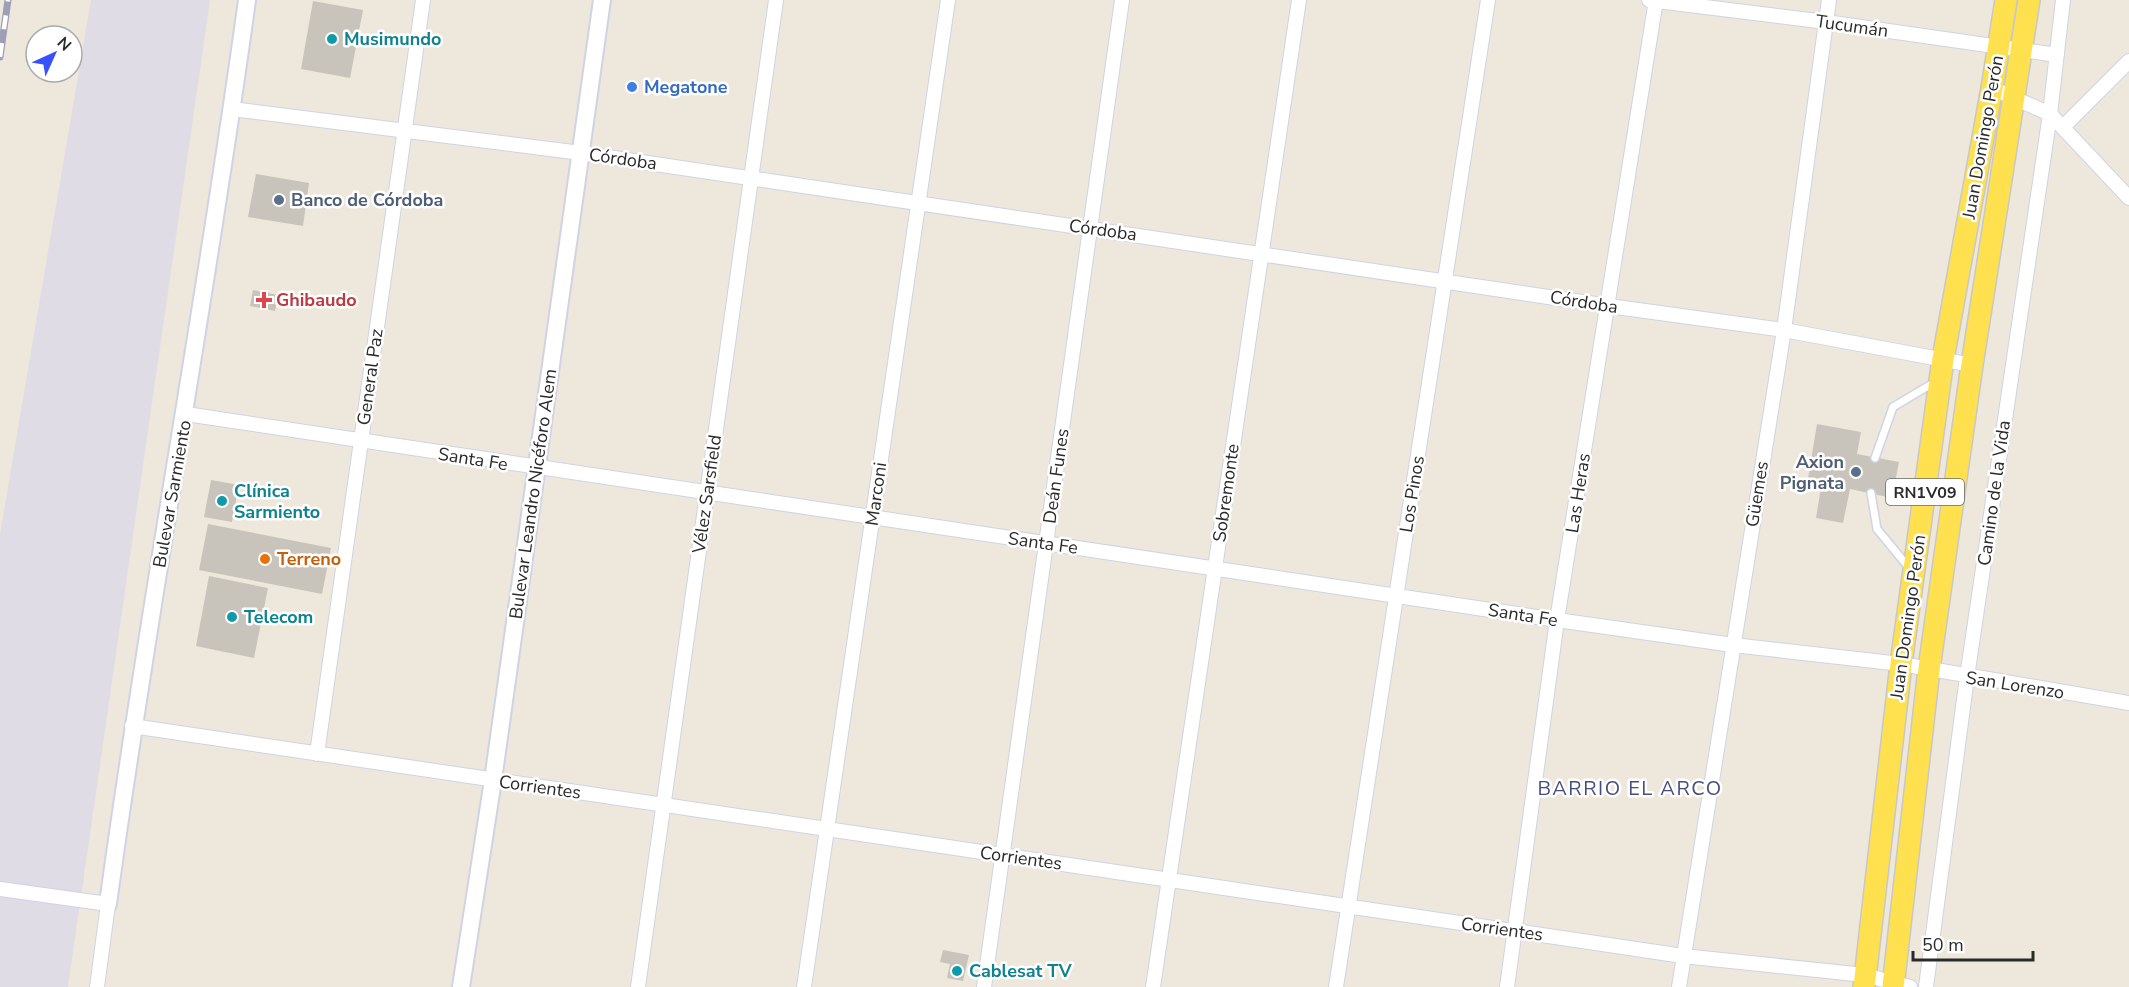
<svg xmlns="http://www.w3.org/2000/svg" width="2129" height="987" font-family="'Nunito Sans',sans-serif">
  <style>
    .industrial { fill: #dfdce6 }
    .building { fill: #c9c4bb }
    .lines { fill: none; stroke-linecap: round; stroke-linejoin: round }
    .service-casing { stroke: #d0d3e5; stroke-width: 10 }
    .minor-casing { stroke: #d0d3e5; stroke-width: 16 }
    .tertiary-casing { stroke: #d0d3e5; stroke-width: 20 }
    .primary-casing { stroke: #c8c8c8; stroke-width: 24 }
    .service { stroke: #fff; stroke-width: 7 }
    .minor { stroke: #fff; stroke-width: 14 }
    .tertiary { stroke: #fff; stroke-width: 16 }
    .primary { stroke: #ffe04f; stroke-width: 21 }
    .rail-casing { stroke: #9d9fb7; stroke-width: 7 }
    .rail { stroke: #fff; stroke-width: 4.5; stroke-dasharray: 14; stroke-linecap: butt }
    .culture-dot { fill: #0f9aa8; stroke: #fff; stroke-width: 2 }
    .shop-dot { fill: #3f7fe0; stroke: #fff; stroke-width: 2 }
    .service-dot { fill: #5c6f8a; stroke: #fff; stroke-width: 2 }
    .health-dot { fill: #e0444e; stroke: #fff; stroke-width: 2 }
    .food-dot { fill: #e8710a; stroke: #fff; stroke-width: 2 }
    .labels { text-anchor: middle; stroke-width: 5; stroke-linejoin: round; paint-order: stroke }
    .shield { fill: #fff; stroke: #6a6a6a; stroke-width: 1.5 }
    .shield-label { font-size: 16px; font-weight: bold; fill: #2a2a2a }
    .street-label { font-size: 18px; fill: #2a2a2a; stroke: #fff }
    .culture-label { font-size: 18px; font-weight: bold; fill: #0d838f; stroke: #fff; text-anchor: start }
    .shop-label { font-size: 18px; font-weight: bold; fill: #366cbe; stroke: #fff; text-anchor: start }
    .service-label { font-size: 18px; font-weight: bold; fill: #4e5e75; stroke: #fff; text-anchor: start }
    .health-label { font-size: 18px; font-weight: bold; fill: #be3a42; stroke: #fff; text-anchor: start }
    .food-label { font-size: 18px; font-weight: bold; fill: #c56008; stroke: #fff; text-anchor: start }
    .neighbourhood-label { font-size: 20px; letter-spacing: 1.5px; fill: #464d80; stroke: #fff }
  </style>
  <rect width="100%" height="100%" fill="#eee7db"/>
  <path class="industrial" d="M91,0H210L68,987H0V534Z"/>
  <path class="building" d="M313,1L363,10L350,78L301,69Z
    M256,174L309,183L303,226L248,217Z
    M253,290L278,295L275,311L250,306Z
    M1817,424L1861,432L1857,454L1899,462L1892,498L1850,489L1843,523L1816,518L1821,487L1807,485Z
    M211,480L239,485L232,522L204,517Z
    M208,524L331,548L322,594L199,570Z
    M209,576L268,588L254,658L196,646Z
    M943,950L969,955L963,981L947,978L950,964L940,962Z"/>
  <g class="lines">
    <defs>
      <path id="service" d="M1875,458L1893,407L1935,382
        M1871,493L1877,529L1910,569"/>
      <path id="minor" d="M1649,0L1826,22L2057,55
        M1992,88L2050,114L2129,198
        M232,109L581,153L1609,306L1784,330L1972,365
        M2063,127L2129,61
        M186,414L1557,620L1733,645L1901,664L2129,703
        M132,726L1683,956L1865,975L1910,987
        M317,754L423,0
        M0,889L108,904L97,987
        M638,987L776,0
        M804,987L948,0
        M984,987L1122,0
        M1153,987L1299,0
        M1336,987L1488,0
        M1507,987L1557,620L1656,0
        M1679,987L1784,330L1829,0
        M1926,987L1967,677L2050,114L2063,0"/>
      <path id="tertiary" d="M108,904C149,602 206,302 247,0
        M461,987L493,780L602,0"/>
      <path id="primary" d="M1864,987L1901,664L1943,359L1992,88L2006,0
        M1893,987L1929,669L1972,365L2029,0"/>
    </defs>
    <use href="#service" class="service-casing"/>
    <use href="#minor" class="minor-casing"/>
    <use href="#tertiary" class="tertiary-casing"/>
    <use href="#primary" class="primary-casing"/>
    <use href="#service" class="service"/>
    <use href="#minor" class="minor"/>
    <use href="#tertiary" class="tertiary"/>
    <use href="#primary" class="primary"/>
    <defs>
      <path id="rail" d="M0,57L8,0"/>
    </defs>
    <use href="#rail" class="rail-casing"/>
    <use href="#rail" class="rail"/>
  </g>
  <g class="culture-dot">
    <circle cx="332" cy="39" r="6"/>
    <circle cx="222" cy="501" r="6"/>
    <circle cx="232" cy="617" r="6"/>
    <circle cx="957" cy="971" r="6"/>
  </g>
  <circle class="shop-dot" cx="632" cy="87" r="6"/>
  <g class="service-dot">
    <circle cx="279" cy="200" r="6"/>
    <circle cx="1856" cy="472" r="6"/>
  </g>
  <path class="health-dot" d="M261 291h6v6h6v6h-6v6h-6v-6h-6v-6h6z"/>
  <circle class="food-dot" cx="265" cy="559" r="6"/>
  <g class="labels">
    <rect class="shield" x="1886" y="479" width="78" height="26" rx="4.5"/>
    <g class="shield-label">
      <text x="1925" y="498">RN1V09</text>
    </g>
    <g class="street-label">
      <text transform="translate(1852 26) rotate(8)" y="6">Tucumán</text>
      <text transform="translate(1983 137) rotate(-80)" y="6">Juan Domingo Perón</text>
      <text transform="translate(623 159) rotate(8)" y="6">Córdoba</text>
      <text transform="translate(1103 230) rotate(8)" y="6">Córdoba</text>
      <text transform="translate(1584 302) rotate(9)" y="6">Córdoba</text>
      <text transform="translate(370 377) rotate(-82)" y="6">General Paz</text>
      <text transform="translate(473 459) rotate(9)" y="6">Santa Fe</text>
      <text transform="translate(1056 476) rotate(-82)" y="6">Deán Funes</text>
      <text transform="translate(1226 493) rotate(-82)" y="6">Sobremonte</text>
      <text transform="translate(1578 493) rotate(-81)" y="6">Las Heras</text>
      <text transform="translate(1994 493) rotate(-82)" y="6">Camino de la Vida</text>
      <text transform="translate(172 494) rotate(-80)" y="6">Bulevar Sarmiento</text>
      <text transform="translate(533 494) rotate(-82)" y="6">Bulevar Leandro Nicéforo Alem</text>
      <text transform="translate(707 494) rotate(-82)" y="6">Vélez Sarsfield</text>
      <text transform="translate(876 494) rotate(-82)" y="6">Marconi</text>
      <text transform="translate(1412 494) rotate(-81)" y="6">Los Pinos</text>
      <text transform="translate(1757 494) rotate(-81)" y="6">Güemes</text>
      <text transform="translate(1043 543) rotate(8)" y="6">Santa Fe</text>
      <text transform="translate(1523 615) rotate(9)" y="6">Santa Fe</text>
      <text transform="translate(1908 617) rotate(-82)" y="6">Juan Domingo Perón</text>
      <text transform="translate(2015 685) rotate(9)" y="6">San Lorenzo</text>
      <text transform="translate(540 787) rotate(8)" y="6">Corrientes</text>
      <text transform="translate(1021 858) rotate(8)" y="6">Corrientes</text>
      <text transform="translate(1502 929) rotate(8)" y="6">Corrientes</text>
    </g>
    <g class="culture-label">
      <text x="344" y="45">Musimundo</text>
      <text x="234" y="497">Clínica<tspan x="234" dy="21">Sarmiento</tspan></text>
      <text x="244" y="623">Telecom</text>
      <text x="969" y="977">Cablesat TV</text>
    </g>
    <g class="shop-label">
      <text x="644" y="93">Megatone</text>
    </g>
    <g class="service-label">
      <text x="291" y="206">Banco de Córdoba</text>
      <text x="1844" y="468" text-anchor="end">Axion<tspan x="1844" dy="21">Pignata</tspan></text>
    </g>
    <g class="health-label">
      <text x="276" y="306">Ghibaudo</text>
    </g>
    <g class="food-label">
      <text x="277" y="565">Terreno</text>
    </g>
    <g class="neighbourhood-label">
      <text x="1630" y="795">BARRIO EL ARCO</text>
    </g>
  </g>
  <g transform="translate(54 54) rotate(45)"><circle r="28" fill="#ffffff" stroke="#aaaaaa" stroke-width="1.5"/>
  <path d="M0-4.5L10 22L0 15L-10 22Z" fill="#3751ff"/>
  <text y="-9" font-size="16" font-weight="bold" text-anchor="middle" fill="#2a2a2a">N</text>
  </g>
  <path d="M1913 951v9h120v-9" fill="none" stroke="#2a2a2a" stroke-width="3"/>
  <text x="1922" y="951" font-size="18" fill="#2a2a2a" stroke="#ffffff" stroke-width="4.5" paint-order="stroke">50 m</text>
</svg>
